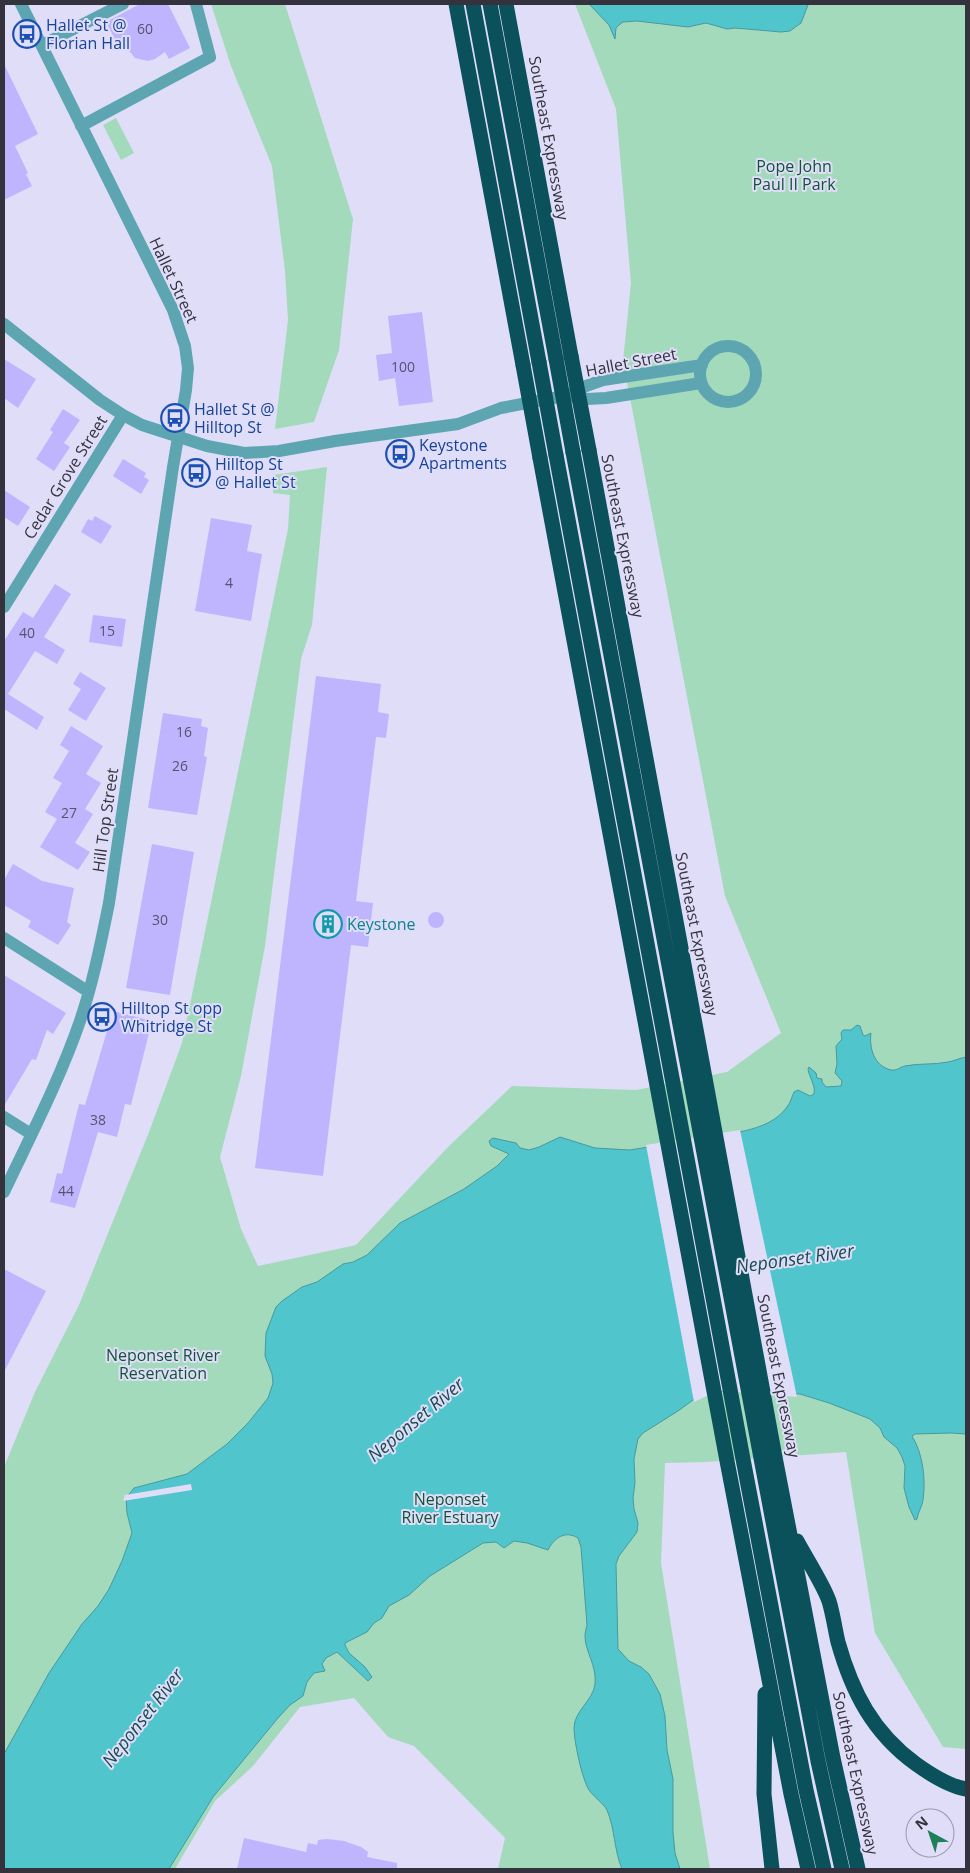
<svg xmlns="http://www.w3.org/2000/svg" width="970" height="1873" font-family="'Open Sans',sans-serif">
  <style>
    .green { fill: #a3dabb }
    .water { fill: #50c5cc; stroke: #4799a1 }
    .pier { fill: #e0ddf8 }
    .building { fill: #bfb5ff }
    .lines { fill: none; stroke-linecap: round; stroke-linejoin: round }
    .minor { stroke: #5da5b1; stroke-width: 12 }
    .highway { stroke: #0a515b; stroke-width: 15 }
    .highway-bridge { stroke: #0a515b; stroke-width: 15 }
    .labels { text-anchor: middle; stroke-width: 4; stroke-linejoin: round; paint-order: stroke }
    .number-label { font-size: 14px; fill: #56536e }
    .transit-label { font-size: 16px; fill: #164399; stroke: #e0ddf8; text-anchor: start }
    .street-label { font-size: 16px; fill: #33323d; stroke: #e0ddf8 }
    .park-label { font-size: 16px; fill: #115337; stroke: #e0ddf8 }
    .culture-label { font-size: 16px; fill: #0d838f; stroke: #e0ddf8; text-anchor: start }
    .water-label { font-size: 18px; font-style: italic; fill: #194c4f; stroke: #e0ddf8 }
  </style>
  <rect width="100%" height="100%" fill="#e0ddf8"/>
  <path class="green" d="M211,4H285L353,219L339,350L314,422L275,429L288,320L285,271L272,166L231,66Z
    M575,4H966V1749L943,1747L875,1633L846,1452L705,1462L665,1463L661,1563L710,1869H498L505,1838L414,1746L388,1737L354,1698L300,1707L253,1766L215,1801L175,1869H4V1467L35,1392L79,1305L149,1132L182,1043L288,529L290,495L273,493V475L327,467L312,625L301,659L265,946L241,1076L220,1157L241,1229L258,1266L356,1245L448,1147L512,1086L636,1090L727,1072L781,1033L725,896L623,361L631,283L616,109Z
    M116,118L134,153L121,160L103,125Z"/>
  <path class="water" d="M589,4H807L808,5L801,23L790,31L781,32L735,28L727,29L706,23L688,27L637,21L623,22L619,25L616,28L615,39L609,25Z
    M857,1025L860,1026L863,1035L865,1036L871,1033C869,1048 874,1066 891,1070C897,1071 900,1067 905,1066C919,1063 934,1065 948,1062C954,1061 960,1058 966,1057V1434L951,1433L915,1434L912,1436C923,1454 926,1479 923,1500C922,1507 918,1512 917,1519L915,1520L909,1507L904,1488L905,1466L902,1457L897,1448L884,1437L880,1428L870,1419L829,1403L800,1394L734,1389L700,1395L678,1411L643,1433L638,1439L634,1459L635,1483L633,1498L634,1509L638,1523L637,1532L619,1556L616,1564L618,1649L629,1661L641,1667L649,1674L660,1694L665,1716L667,1750L673,1779V1832L675,1853L680,1869H622C614,1850 615,1829 607,1810C603,1803 594,1797 589,1790C582,1779 574,1741 574,1728C574,1711 593,1701 595,1684C597,1665 585,1652 585,1636C585,1633 586,1629 587,1625L581,1547L578,1538C565,1530 554,1538 548,1550L527,1543L514,1541L504,1548L496,1542L483,1543L430,1576L409,1595L389,1606L382,1618L374,1623L367,1632L345,1643V1645L349,1653L365,1667L372,1677L368,1681L337,1652L326,1658L322,1664L325,1671L314,1673L307,1682L303,1696L290,1705L278,1718L213,1797L169,1869H4V1754L49,1673L82,1624L98,1606L109,1589L122,1561L132,1533L127,1513L126,1498L134,1488L187,1474L227,1444L248,1423L268,1398L273,1383L272,1374L265,1356L266,1333L276,1307L282,1301L302,1287L317,1282L343,1264L353,1262L367,1255L400,1223L464,1189L497,1166L509,1154L491,1146L489,1141L493,1138L516,1143L520,1148L529,1150L539,1147L560,1137L595,1148L630,1150L744,1131C761,1127 777,1121 787,1107C791,1102 792,1096 794,1092L798,1090L810,1096L814,1094C816,1086 809,1077 808,1069L809,1067L816,1073L817,1078L822,1079V1082L826,1087L841,1086L842,1081L835,1073L837,1064L836,1046L842,1039L841,1033L843,1030H851Z"/>
  <path class="pier" d="M740,1130L797,1397L723,1391L711,1394L694,1402L646,1145Z
    M191,1484L192,1490L123,1501L125,1495Z"/>
  <path class="building" d="M140,4H168L190,48L169,59L165,52L155,59L148,61L135,58L121,41L117,43L106,22Z
    M4,64L38,134L15,146L28,173L26,174L32,186L4,200Z
    M422,312L433,402L399,406L395,378L379,381L376,355L392,353L388,316Z
    M4,359L36,379L18,408L4,398Z
    M63,409L80,420L64,443L70,447L54,471L36,459L53,432L50,430Z
    M123,459L146,473L144,477L149,480L141,494L113,476Z
    M4,490L30,507L18,526L4,517Z
    M95,516L112,526L101,544L81,532L88,519L92,521Z
    M211,518L252,525L247,551L262,554L251,621L195,611Z
    M55,584L71,594L44,637L65,650L57,664L35,651L8,694L44,717L37,730L4,709V641L23,612L33,618Z
    M93,615L126,619L122,647L89,642Z
    M80,672L106,688L86,721L68,710L81,689L73,684Z
    M316,676L381,684L378,712L389,714L386,738L376,737L356,901L373,903L368,947L351,945L323,1176L255,1168Z
    M163,713L202,719L201,726L208,728L204,756L207,757L197,815L148,808Z
    M71,726L103,746L86,774L101,783L85,809L93,814L75,843L90,852L78,870L40,847L57,819L45,812L62,783L53,778L69,751L60,745Z
    M152,844L194,852L170,995L126,988Z
    M13,864L42,881L74,888L67,922L71,925L58,945L28,927L31,921L4,905V880Z
    M428 920a8 8 0 1 1 16 0a8 8 0 1 1-16 0Z
    M4,975L66,1013L53,1034L47,1030L36,1060L32,1059L4,1106Z
    M113,1011L152,1021L131,1105L125,1104L117,1137L98,1132L75,1208L50,1202L57,1173L62,1174L79,1104L85,1105Z
    M4,1269L46,1291L4,1372Z
    M244,1838L306,1852L308,1843L317,1845L318,1840L327,1839L344,1841L361,1847L368,1852L367,1857L397,1863V1869H237Z"/>
  <g class="lines">
    <path class="minor" d="M42,45L123,4
      M81,126L210,57L196,4
      M4,324L100,400L123,415L142,425L207,446L244,453L279,451L335,441L458,424L501,408L569,395L586,386L603,380L702,365
      M700 374a28 28 0 1 1 56 0a28 28 0 1 1-56 0Z
      M571,396L587,399L606,398L701,383
      M4,607L123,415
      M4,938L89,992
      M4,1117L31,1134
      M4,1192C30,1137 60,1079 80,1021C93,983 101,942 109,903L173,467L186,390L188,368L185,346L173,310L21,4"/>
    <path class="highway" d="M456,4L523,365
      M473,4L539,362
      M490,4L556,359
      M506,4L571,356
      M589,450L775,1457L833,1758L858,1869
      M573,452L761,1458L818,1761L842,1869
      M556,455L743,1459L806,1790L824,1869
      M540,458L727,1461L791,1794L808,1869
      M797,1541C806,1558 823,1584 829,1601C833,1614 835,1629 838,1642C852,1692 873,1733 916,1764C930,1774 948,1786 966,1789
      M765,1694L764,1794L772,1869"/>
    <path class="highway-bridge" d="M571,356L589,450
      M556,359L573,452
      M539,362L556,455
      M523,365L540,458"/>
  </g>
  <defs>
    <symbol id="bus-ring" viewBox="-11 -11 22 22"><circle r="9.5" fill="#e0ddf8" stroke="#1a4fb4" stroke-width="1.5"/><path d="M-5-6H5V4H4V6H2V4H-2V6H-4V4H-5ZM-3.5-4V0h7V-4ZM-3.5 1.2v1.5H-2V1.2ZM2 1.2v1.5H3.5V1.2Z" fill="#1a4fb4"/></symbol>
    <symbol id="building-ring" viewBox="-11 -11 22 22"><circle r="9.5" fill="#e0ddf8" stroke="#0f9aa8" stroke-width="1.5"/><path d="M-4-6H4V6H1V3H-1V6H-4ZM-2.5-4.3h1.7v1.8h-1.7ZM.8-4.3h1.7v1.8H.8ZM-2.5-1h1.7V.8h-1.7ZM.8-1h1.7V.8H.8Z" fill="#0f9aa8"/></symbol>
  </defs>
  <g fill-rule="evenodd">
    <use href="#bus-ring" x="11" y="18" width="32" height="32"/>
    <use href="#bus-ring" x="159" y="402" width="32" height="32"/>
    <use href="#bus-ring" x="384" y="438" width="32" height="32"/>
    <use href="#bus-ring" x="180" y="457" width="32" height="32"/>
    <use href="#building-ring" x="312" y="908" width="32" height="32"/>
    <use href="#bus-ring" x="86" y="1001" width="32" height="32"/>
  </g>
  <g class="labels">
    <g class="number-label">
      <text x="145" y="34">60</text>
      <text x="403" y="372">100</text>
      <text x="229" y="588">4</text>
      <text x="107" y="636">15</text>
      <text x="27" y="638">40</text>
      <text x="184" y="737">16</text>
      <text x="180" y="771">26</text>
      <text x="69" y="818">27</text>
      <text x="160" y="925">30</text>
      <text x="98" y="1125">38</text>
      <text x="66" y="1196">44</text>
    </g>
    <g class="transit-label">
      <text x="46" y="31">Hallet St @<tspan x="46" dy="18">Florian Hall</tspan></text>
      <text x="194" y="415">Hallet St @<tspan x="194" dy="18">Hilltop St</tspan></text>
      <text x="419" y="451">Keystone<tspan x="419" dy="18">Apartments</tspan></text>
      <text x="215" y="470">Hilltop St<tspan x="215" dy="18">@ Hallet St</tspan></text>
      <text x="121" y="1014">Hilltop St opp<tspan x="121" dy="18">Whitridge St</tspan></text>
    </g>
    <g class="street-label">
      <text transform="translate(549 138) rotate(80)" y="6">Southeast Expressway</text>
      <text transform="translate(174 280) rotate(65)" y="6">Hallet Street</text>
      <text transform="translate(631 362) rotate(-11)" y="6">Hallet Street</text>
      <text transform="translate(65 477) rotate(-58)" y="6">Cedar Grove Street</text>
      <text transform="translate(623 536) rotate(79)" y="6">Southeast Expressway</text>
      <text transform="translate(105 820) rotate(-82)" y="6">Hill Top Street</text>
      <text transform="translate(697 934) rotate(79)" y="6">Southeast Expressway</text>
      <text transform="translate(779 1376) rotate(79)" y="6">Southeast Expressway</text>
      <text transform="translate(856 1773) rotate(78)" y="6">Southeast Expressway</text>
    </g>
    <g class="park-label">
      <text x="794" y="172">Pope John<tspan x="794" dy="18">Paul II Park</tspan></text>
      <text x="163" y="1361">Neponset River<tspan x="163" dy="18">Reservation</tspan></text>
      <text x="450" y="1505">Neponset<tspan x="450" dy="18">River Estuary</tspan></text>
    </g>
    <g class="culture-label">
      <text x="347" y="930">Keystone</text>
    </g>
    <g class="water-label">
      <text transform="translate(795 1259) rotate(-8)" y="6">Neponset River</text>
      <text transform="translate(416 1420) rotate(-40)" y="6">Neponset River</text>
      <text transform="translate(143 1718) rotate(-52)" y="6">Neponset River</text>
    </g>
  </g>
  <rect width="970" height="1873" fill="none" stroke="#33323d" stroke-width="10"/>
  <g transform="translate(930 1833) rotate(320)"><circle r="24" fill="#e0ddf8" stroke="#9b99ad"/>
  <path d="M0-4L9 19L0 12L-9 19Z" fill="#1e7f58"/>
  <text y="-8" font-size="14" font-weight="bold" text-anchor="middle" fill="#33323d">N</text>
  </g>
</svg>
